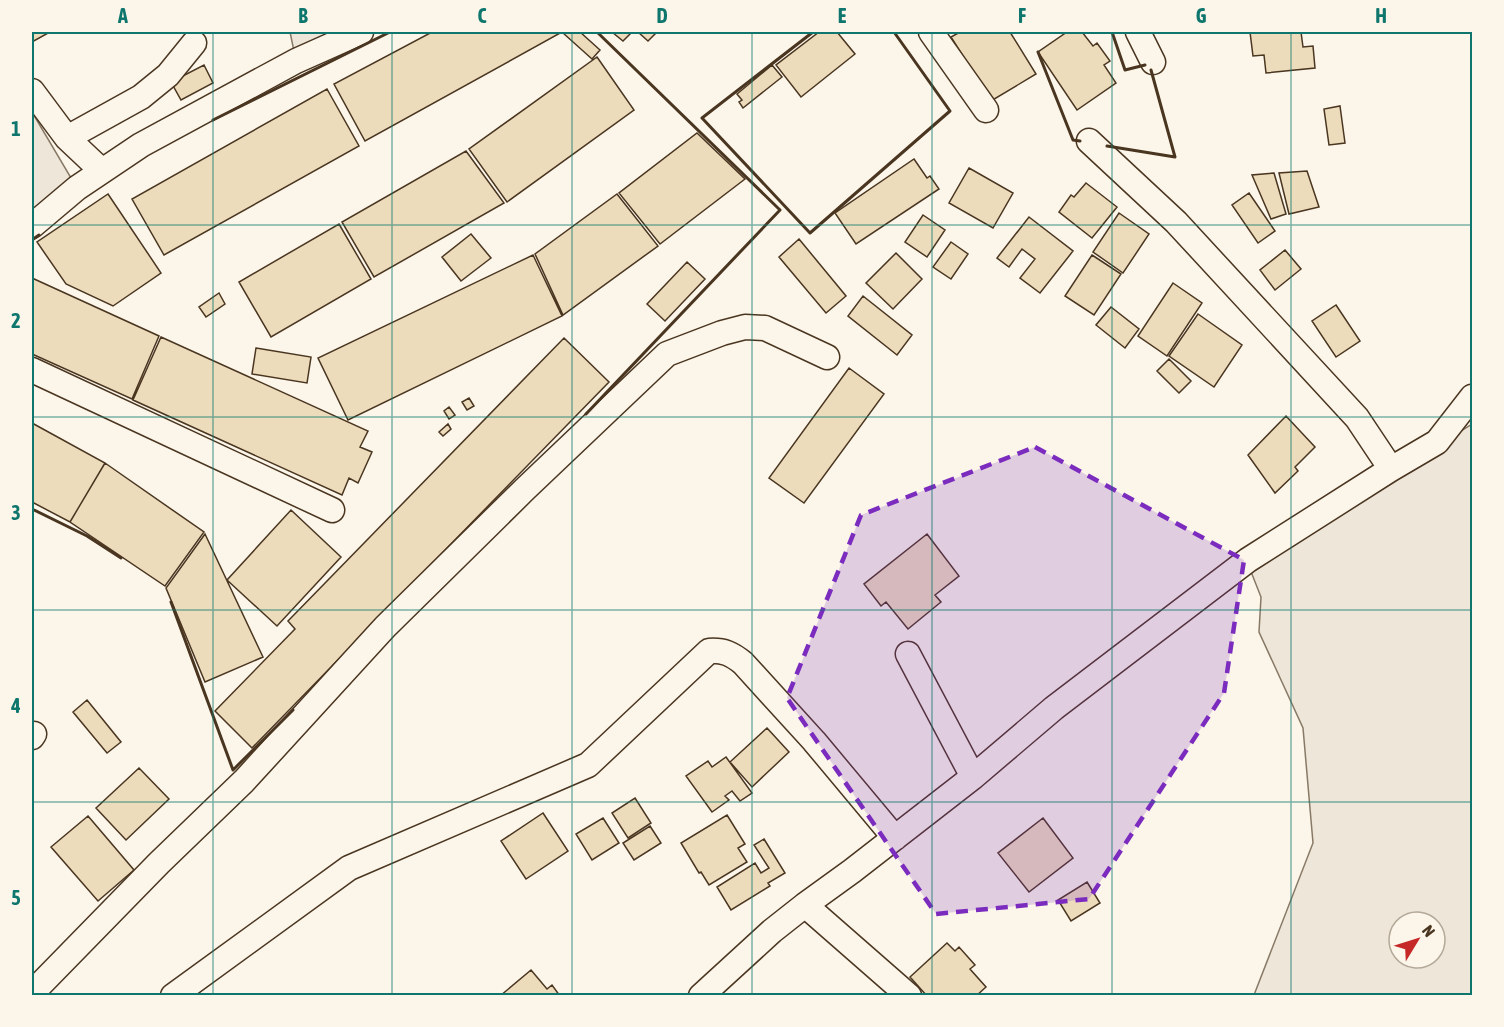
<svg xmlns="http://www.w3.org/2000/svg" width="1504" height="1027" font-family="'Asap Condensed',sans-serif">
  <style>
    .green { fill: #ede6d9; stroke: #887966; stroke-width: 1.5; fill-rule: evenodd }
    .building { fill: #ecdcbc; stroke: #4a3520; stroke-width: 1.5 }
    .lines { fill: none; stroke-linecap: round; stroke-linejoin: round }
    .street-casing { stroke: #4a3520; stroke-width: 27 }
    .street { stroke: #fbf6e9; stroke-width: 24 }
    .wall { stroke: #4a3520; stroke-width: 3 }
    .marked { fill: #7b2cbf; fill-opacity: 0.2; stroke: #7b2cbf; stroke-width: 4.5; stroke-dasharray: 12 8; stroke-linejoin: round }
    .grid { fill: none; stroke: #0f766e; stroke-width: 1.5; stroke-opacity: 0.55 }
    .neatline { fill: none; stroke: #0f766e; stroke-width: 2 }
    .grid-label { font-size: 20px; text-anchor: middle; font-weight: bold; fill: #0f766e }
  </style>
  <rect width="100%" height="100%" fill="#fbf6e9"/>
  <path class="green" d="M290,32H361L296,61Z
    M32,112L77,188L32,226Z
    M1472,424V995H1254L1313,843L1303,728L1259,632L1261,597L1248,564ZM1399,922H1435V958H1399Z"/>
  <path class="building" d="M32,32H50L32,42Z
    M432,32H562L365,141L334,84Z
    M565,32H580L600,50L592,59L563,33Z
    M612,32H632L623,41Z
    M638,32H657L648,41Z
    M819,32H837L855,54L801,97L776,65Z
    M960,32H1010L1036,74L991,101L951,37Z
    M1067,32H1082L1093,46L1097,43L1110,61L1104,65L1116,83L1077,110L1038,52Z
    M1250,32H1301L1303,47L1313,46L1315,68L1266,73L1264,55L1253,56Z
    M597,57L634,110L507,202L469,149Z
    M204,65L213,83L181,100L171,82Z
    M772,65L782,77L743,108L739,102L742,100L737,94Z
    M327,89L359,146L164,255L132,199Z
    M1340,106L1345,143L1329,145L1324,109Z
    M697,133L745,179L660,244L619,193Z
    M466,151L504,203L374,277L342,222Z
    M914,159L927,178L930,176L939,189L856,244L835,213Z
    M969,168L1013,193L993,228L949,203Z
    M1307,171L1319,207L1289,214L1279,173Z
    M1274,173L1286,214L1271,219L1252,175Z
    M1086,183L1117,207L1092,238L1059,212L1071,195L1074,197Z
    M1249,193L1275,231L1258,243L1232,205Z
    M108,194L161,273L113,306L66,284L37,242Z
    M617,194L658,246L563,315L535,254Z
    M1119,213L1149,234L1123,273L1093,252Z
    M923,215L945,230L927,257L905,242Z
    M1029,217L1073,251L1040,293L1020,278L1035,259L1022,249L1009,267L997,258Z
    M339,224L371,279L271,337L239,282Z
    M471,234L491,258L461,281L442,257Z
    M799,239L846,296L826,313L779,257Z
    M951,242L968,254L951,279L933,267Z
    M1285,250L1301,269L1275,290L1260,270Z
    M896,253L922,279L893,309L866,283Z
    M533,255L562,316L348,420L318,358Z
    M1092,255L1121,274L1094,315L1065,296Z
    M687,262L705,279L665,321L647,304Z
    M32,278L159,336L132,399L32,354Z
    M1173,283L1202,303L1167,356L1138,336Z
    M219,293L225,304L206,317L199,307Z
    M863,296L912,335L897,355L848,316Z
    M1336,305L1360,341L1336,357L1312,321Z
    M1111,307L1139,329L1125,348L1096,325Z
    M1198,314L1242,345L1214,387L1169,356Z
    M161,337L368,431L360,447L372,452L358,483L349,478L342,495L133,400Z
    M564,338L609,382L252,748L215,711L295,629L288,621Z
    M256,348L311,357L307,383L252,374Z
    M1169,359L1191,381L1179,393L1157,371Z
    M849,368L884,394L804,503L769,478Z
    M469,398L474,406L467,410L462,402Z
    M449,407L455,415L449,419L444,411Z
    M1286,416L1315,447L1295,467L1298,471L1275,493L1248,455Z
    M32,423L105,463L70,522L32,502Z
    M448,424L451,429L443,436L439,432Z
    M105,463L204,532L165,586L70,522Z
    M291,510L341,557L277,626L227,580Z
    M205,534L263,657L205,682L166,588Z
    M927,534L959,576L935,595L941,602L908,629L886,602L881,606L864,584Z
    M87,700L121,742L107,753L73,712Z
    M767,728L789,752L752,787L730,762Z
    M726,757L752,793L740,801L732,791L725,796L729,800L712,812L686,776L708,761L712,767Z
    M139,768L169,799L126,840L96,808Z
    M635,798L651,823L628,838L612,813Z
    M543,813L568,851L526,879L501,841Z
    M727,815L745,844L738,848L747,862L709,885L701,872L699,873L681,843Z
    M88,816L134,870L98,901L51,847Z
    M603,818L619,843L592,860L576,834Z
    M1043,818L1073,858L1029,892L998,853Z
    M650,826L661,843L634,860L623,843Z
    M764,839L785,873L768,883L770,886L731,910L717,887L755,863L761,873L769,868L754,845Z
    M1087,882L1100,903L1071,921L1058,900Z
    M947,943L955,951L959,947L975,965L970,969L986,987L976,996H927L910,977Z
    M531,970L547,989L552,985L560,996H500Z"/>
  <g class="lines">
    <defs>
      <path id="street" d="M931,32L986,110
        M1138,32L1153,62
        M32,91L67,138L102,171
        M67,138L141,97L168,75L194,43
        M1089,141L1176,222L1357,418L1391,469
        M32,226L77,188L141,145L296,61L361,32
        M32,370L332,510
        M908,654L973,777
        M32,737L34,734
        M805,905L852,871L973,777L1054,708L1248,560L1391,469L1437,442L1472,397
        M32,993L159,863L244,781L385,627L525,489L667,354L722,333L745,327L765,328L827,357
        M173,996L349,868L588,765L709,651C724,650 732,654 743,663L814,741L895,838
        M701,996L772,931L805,905L909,996"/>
    </defs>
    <use href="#street" class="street-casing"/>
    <use href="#street" class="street"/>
    <path class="wall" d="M813,32L702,118L810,233L950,111L894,32
      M1112,32L1125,70L1145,65
      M1038,52L1073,140L1080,141
      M213,120L390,32
      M1107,146L1175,157L1151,70
      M32,240L39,235
      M586,414L780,210L597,32
      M32,509L87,536L121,558
      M171,602L233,770L293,710"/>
  </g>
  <path class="marked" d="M1035,447L1244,560L1224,693L1089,899L936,914L787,698L861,515Z"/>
  <path class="grid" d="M213,32V996M392,32V996M572,32V996M752,32V996M932,32V996M1112,32V996M1291,32V996M32,225H1472M32,417H1472M32,610H1472M32,802H1472"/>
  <rect width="1504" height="1027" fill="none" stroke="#fbf6e9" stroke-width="66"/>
  <g transform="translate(1417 940) rotate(52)"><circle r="28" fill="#fbf6e9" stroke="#b4a999" stroke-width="1.5"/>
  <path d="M0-4.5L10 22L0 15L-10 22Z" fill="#c62828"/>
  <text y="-9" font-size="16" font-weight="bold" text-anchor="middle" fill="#4a3520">N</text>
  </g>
  <rect x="33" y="33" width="1438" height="961" class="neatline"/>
  <g class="grid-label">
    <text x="123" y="23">A</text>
    <text x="303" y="23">B</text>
    <text x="482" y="23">C</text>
    <text x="662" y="23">D</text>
    <text x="842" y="23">E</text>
    <text x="1022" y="23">F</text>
    <text x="1201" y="23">G</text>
    <text x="1381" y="23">H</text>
    <text x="16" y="136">1</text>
    <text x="16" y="328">2</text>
    <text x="16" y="520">3</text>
    <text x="16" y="713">4</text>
    <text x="16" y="905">5</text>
  </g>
</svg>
